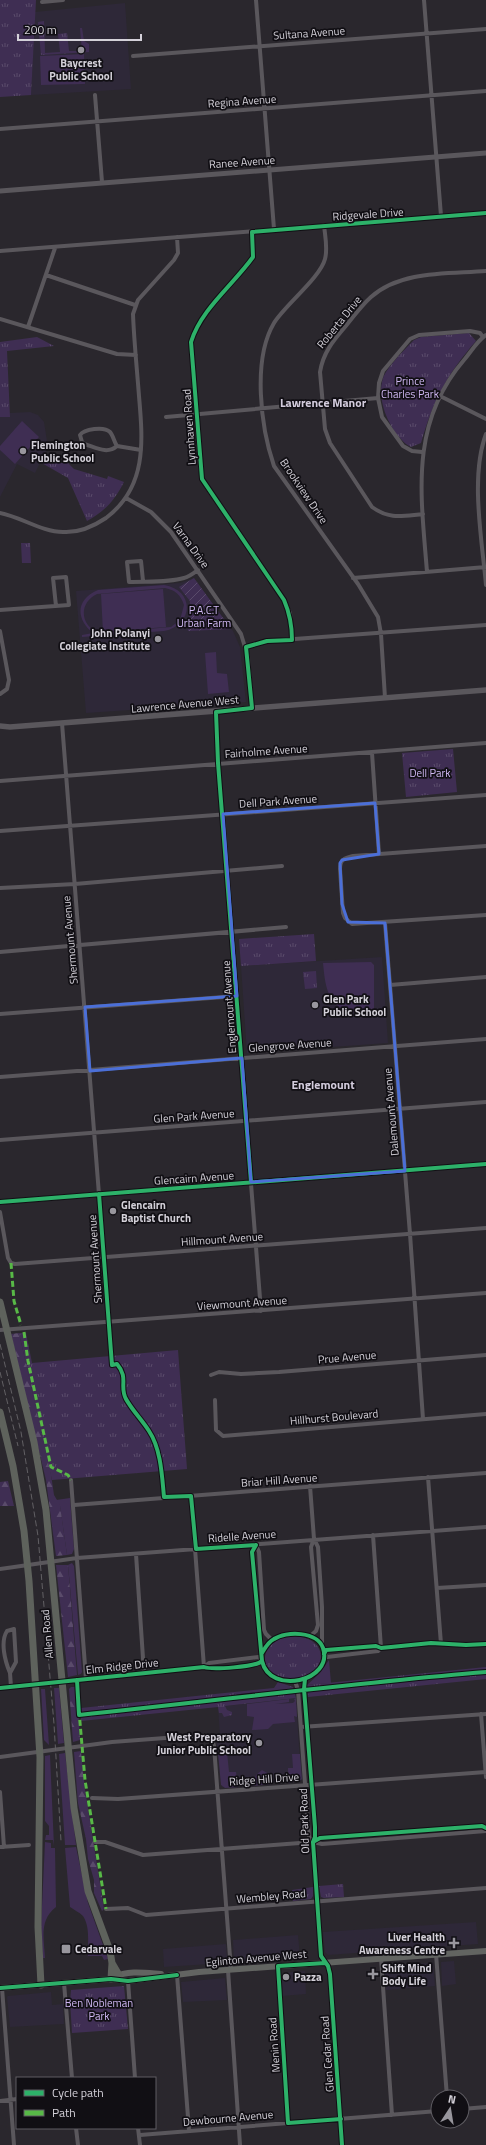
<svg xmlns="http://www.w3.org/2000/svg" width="486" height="2145" font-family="'Titillium Web',sans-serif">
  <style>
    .built { fill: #2e2838 }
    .grass { fill: #3f2e53; fill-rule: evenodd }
    .forest { fill: url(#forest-firs) }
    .park { fill: url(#park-tufts) }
    .garden { fill: url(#garden-furrows) }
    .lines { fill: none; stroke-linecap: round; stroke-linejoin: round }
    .minor { stroke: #5a575c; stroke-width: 4 }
    .tertiary { stroke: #5a575c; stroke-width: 5 }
    .secondary { stroke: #5a575c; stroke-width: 5.5 }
    .primary { stroke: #626461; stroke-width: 6 }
    .motorway { stroke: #5e625c; stroke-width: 7 }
    .rail { stroke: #626064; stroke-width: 1; stroke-dasharray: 6 3; stroke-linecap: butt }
    .quiet { stroke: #58b947; stroke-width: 3; stroke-dasharray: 6 3; stroke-linecap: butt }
    .cycleway-casing { stroke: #110f14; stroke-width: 6 }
    .cycleway { stroke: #2db169; stroke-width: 4 }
    .marked { fill: none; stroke: #4b6fd8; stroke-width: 3; stroke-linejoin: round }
    .poi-dot { fill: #98969d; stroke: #110f14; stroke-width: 1.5 }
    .labels { text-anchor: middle; stroke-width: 3.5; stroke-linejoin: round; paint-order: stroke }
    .street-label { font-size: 11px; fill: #d4d1d9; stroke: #110f14 }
    .poi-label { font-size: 11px; font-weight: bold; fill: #d4d1d9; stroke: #110f14; text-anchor: start }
    .park-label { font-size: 11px; fill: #cfb7f2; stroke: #110f14 }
    .neighbourhood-label { font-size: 12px; font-weight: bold; fill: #d3ccdd; stroke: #110f14 }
  </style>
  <defs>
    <pattern id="forest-firs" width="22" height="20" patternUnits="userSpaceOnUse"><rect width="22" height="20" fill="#3f2e53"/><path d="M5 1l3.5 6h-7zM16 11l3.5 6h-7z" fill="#5a4b6b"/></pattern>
    <pattern id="park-tufts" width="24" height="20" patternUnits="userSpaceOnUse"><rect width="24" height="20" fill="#3f2e53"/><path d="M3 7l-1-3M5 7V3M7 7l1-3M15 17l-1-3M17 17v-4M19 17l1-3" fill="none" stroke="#5a4b6b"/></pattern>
    <pattern id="garden-furrows" width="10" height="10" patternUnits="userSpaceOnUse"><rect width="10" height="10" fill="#3f2e53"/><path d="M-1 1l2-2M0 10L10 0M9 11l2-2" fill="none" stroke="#5a4b6b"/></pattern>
  </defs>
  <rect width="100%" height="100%" fill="#2a272d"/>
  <path class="built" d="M125,3L131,89L31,95L35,12Z
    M30,412L38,415L44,422L48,447L35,473L17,464L0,497V417H10V413Z
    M194,578L233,631L240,647L246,702L86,713L76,591L180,583Z
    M382,957L388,1043L247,1053L241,966Z
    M296,1698L301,1780L222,1787L216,1737L220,1735L218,1707Z
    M476,1922L478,1944L328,1955L325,1952L323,1932Z
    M298,1935L300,1957L234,1961L233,1940Z
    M226,1944L227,1959L225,1963L164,1967L163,1949Z
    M454,1961L456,1984L442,1986L441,1962Z
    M433,1963L435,1986L386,1990L384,1968L386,1966Z
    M305,1971L306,1994L282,1996L281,1976H284L283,1973Z
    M225,1978L227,2000L183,2002L181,1982Z
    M51,1992L52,2005L63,2004L64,2024L10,2027L7,1997L8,1996Z"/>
  <path class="grass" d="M84,54L85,84L41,85L40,56Z
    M22,421L39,437L15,464L0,450V446Z
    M164,585C195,590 194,625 164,631L82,637V635L93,633C76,619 75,600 98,590ZM165,588C175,590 181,595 184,605L180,620L171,627L100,633C80,627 78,603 97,594Z
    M163,589L166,627L103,632L101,594Z
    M216,652L217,673L227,674L229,692L208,694L205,653Z
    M371,962L374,965V1011C366,1011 356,1013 348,1011C326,1004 325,982 323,963Z
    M70,1498L74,1549L72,1554L67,1555L60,1506L56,1500Z
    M72,1563L74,1566L82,1672L81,1674L78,1675L68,1565Z
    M329,1660L331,1683L307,1685L320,1673Z
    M54,1688H59L64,1743L58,1744Z
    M41,1689H45L49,1745L44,1740Z
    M296,1698L297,1717L294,1716L295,1722L273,1724L268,1729L252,1730L254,1717L247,1716V1704L289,1699V1702L275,1704L293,1703L295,1701L294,1699Z
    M227,1752L229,1772H236L238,1787L225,1788L221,1785L218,1753Z
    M65,1753L76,1845H65L59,1754Z
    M292,1754H300L302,1779L300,1781L288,1783V1768H293Z
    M50,1755L54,1846L53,1840H45L46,1835H49V1826L45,1821V1756Z
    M262,1770L269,1774L272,1784L252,1786L256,1775Z
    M45,1842L51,1843V1848H55L56,1907C39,1920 44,1938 45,1958H43L41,1928Z
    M76,1847L88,1903L108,1959L104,1960L102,1956H88V1959C87,1946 91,1928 83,1916C79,1912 74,1910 70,1907L65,1848Z"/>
  <path class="forest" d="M19,1333L50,1468L54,1495L60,1505L67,1555L56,1556L46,1480L11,1334Z
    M8,1481L14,1506H0V1482Z
    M56,1565H68L77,1675L68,1677Z
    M71,1687H77L80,1740L73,1742L69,1689Z
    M81,1751L85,1790L104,1909L102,1911L94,1893V1880L88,1859L86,1839L78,1803L74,1752Z"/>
  <path class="park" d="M0,0H36L31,95L0,97Z
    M44,21L45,53L60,52L58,34L67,33L69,51H82L80,28H82L84,41L89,44V52L41,55L38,22Z
    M469,333L476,341C447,374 433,401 421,443L411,447C390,436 372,393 386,372C393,361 405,349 414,340L421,337Z
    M37,337L54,346L7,351L10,417H0V342Z
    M44,455L58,463H68L74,469L107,479L108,476L124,482C115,500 105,511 87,521L68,478L40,462Z
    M21,543H30L31,563H22Z
    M453,749L457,792L406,797L402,753Z
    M314,934L316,961L241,966L239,939Z
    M316,971L317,988L305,989L303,972Z
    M19,1333H26L32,1363L178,1350L187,1469L52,1480Z
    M291,1636C331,1635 330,1677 293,1679C257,1680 255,1641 291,1636Z
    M486,1667V1679L308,1697L307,1685Z
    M278,1682L293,1687L296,1698L225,1706L227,1710L232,1712V1715L224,1717L222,1713H219L218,1707L81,1721V1708L274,1688Z
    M343,1884L344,1897L324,1898L321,1897L319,1886Z
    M313,1887V1896L311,1899L293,1901L292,1890Z
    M124,1986L128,2029L72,2033L70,2001L71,1990Z"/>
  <path class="garden" d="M194,578L231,629L188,631L190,601L179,587Z"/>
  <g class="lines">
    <path class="minor" d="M256,0L274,229
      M424,0L441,216
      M42,2L63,0
      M133,56L486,29
      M95,95L102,182
      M0,129L486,91
      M324,225C325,236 328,248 325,259C320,278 285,305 274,323C252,360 261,428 274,466L358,584L378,617L381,634L385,698
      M252,232L253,257C233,285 201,309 191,342L200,465L202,479L206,486L284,600L290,613L292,640
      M0,251L486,213
      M46,275L135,305
      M0,319L117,354L136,355
      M28,327L55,248
      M440,396L486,419
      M166,417L378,398
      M486,434C470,476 482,540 486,585
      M117,446C107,455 95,447 84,444L82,442L80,435C84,429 104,426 110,432C113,435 114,442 117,446L141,450
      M422,452L412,451L403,446L382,417L378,398L379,383L383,371L410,339L419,335L470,331L480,333L483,337
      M126,498L151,512L171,532L241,634L248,657L252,708
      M0,513C21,517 42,532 63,532C78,533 94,526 106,518C147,487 143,442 139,396C137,369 134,341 133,314L138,300L174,260L178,253L177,237
      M423,514C402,516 390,520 372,507L330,443L325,429L320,372C323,353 333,341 345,327C353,317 362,305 371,297C401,270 449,274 486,271
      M427,572C421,495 409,424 464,360C471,352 477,341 486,335
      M353,578L486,567
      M143,581L141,561L127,562L129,582C146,581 167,583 184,578C189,577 194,573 198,570
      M0,610L69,605L66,577L53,578L56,606
      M0,631L9,680L7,689L0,694
      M267,641L486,625
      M216,712L218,763L261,1311
      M62,723L109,1322
      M372,753L379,854
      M0,781L486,743
      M0,831L486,795
      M486,846L353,856C344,858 340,860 340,869L343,913L345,918L352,924L486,915
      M0,888L75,884L282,866
      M385,923L410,1234L423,1419
      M0,952L286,927
      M390,985L486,977
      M0,1014L237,996
      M0,1077L486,1039
      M0,1140L486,1102
      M0,1212L8,1258L11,1263L15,1264L486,1228
      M0,1330L486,1293
      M211,1375L219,1372L241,1374L279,1372L486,1355
      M215,1400L216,1430L223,1436L486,1414
      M162,1473L164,1497
      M428,1477L441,1644
      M71,1480L86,1679
      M191,1496L204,1667
      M74,1505L486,1473
      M373,1535L381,1648
      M314,1539L318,1547L322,1607V1647
      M256,1545L252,1552L262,1661C270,1696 334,1681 323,1648C317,1631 286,1631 274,1639C268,1642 265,1648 262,1653
      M256,1545L259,1552L264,1630L266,1634L272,1640
      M136,1554L144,1673
      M0,1569L77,1558L486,1527
      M437,1588L486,1585
      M309,1637L316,1631L318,1625L311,1547L314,1539L310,1486
      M324,1654L326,1650L376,1646L381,1648L431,1643L466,1645L486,1644
      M324,1654L327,1657L378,1651L381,1648
      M204,1667L209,1663L259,1657L262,1661
      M10,1673C5,1661 0,1642 7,1631L14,1629L16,1662L10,1673L11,1687
      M305,1679L304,1689L315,1827V1837L313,1842L321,1956L328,1966L330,1974L342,2145
      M295,1681L298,1690L309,1837L313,1842
      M0,1688L204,1667C212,1670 256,1667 262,1661
      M481,1714L486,1777
      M301,1727L486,1714
      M0,1757L112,1742L205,1735L212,1738L214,1746L231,1970
      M0,1792L4,1847
      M92,1798L118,1799L486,1772
      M95,1842H105L143,1855L313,1842L322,1844L486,1831
      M313,1842L320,1838L482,1826L486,1828
      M0,1847L29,1845
      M106,1909L128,1908L146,1915L486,1888
      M436,1954L447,2097
      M381,1958L392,2115
      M278,1966L288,2123
      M228,1970L240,2145
      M177,1975L189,2130
      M128,1981L135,2078
      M64,1983L72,2078
      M2,1988L14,2145
      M0,2101L17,2099
      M462,2109L486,2107
      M76,2128L78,2145
      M138,2128L140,2145
      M140,2135L438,2111"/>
    <path class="tertiary" d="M0,191L486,153
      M0,1202L486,1164"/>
    <path class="secondary" d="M0,726L10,727L486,690"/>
    <path class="primary" d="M115,1977C127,1970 147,1973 161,1974
      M0,1988L111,1979L128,1981L199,1972L486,1951"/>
    <path class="motorway" d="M0,1302L34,1442L46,1510L74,1808L88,1891L110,1951L112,1963L111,1979
      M0,1412L13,1466L24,1531L29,1581L40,1757L38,1927L41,1985
      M112,1963L119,1975"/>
    <path class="rail" d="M0,1344L21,1432L38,1536L54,1724L61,1841
      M0,1372L18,1446"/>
    <path class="quiet" d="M11,1263L14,1301L21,1325
      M24,1332L28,1361L51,1467L68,1475L71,1480
      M79,1711L85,1780L106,1909"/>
    <defs>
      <path id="cycleway" d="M251,1182L218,763L216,712L252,708L246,647L267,641L292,640C292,625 290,614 284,600L202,479L191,342C201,309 233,285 253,257L252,232L486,213
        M99,1194L112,1365L117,1364C129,1378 119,1386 126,1399C132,1410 142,1420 149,1431C161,1449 162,1476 164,1497L191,1496L196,1549L256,1545
        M0,1202L486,1164
        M256,1545L252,1552L262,1661C270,1696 334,1681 323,1648C317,1631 286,1631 274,1639C268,1642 265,1648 262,1653
        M324,1654L326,1650L376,1646L381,1648L431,1643L466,1645L486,1644
        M305,1679L304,1689L315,1827V1837L313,1842L321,1956L328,1966L330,1974L342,2145
        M77,1680L79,1715C215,1701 350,1683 486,1672
        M0,1688L204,1667C212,1670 256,1667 262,1661
        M313,1842L320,1838L482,1826L486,1828
        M325,1963L278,1966L288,2123L341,2119
        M0,1988L111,1979L128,1981L177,1975"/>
    </defs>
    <use href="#cycleway" class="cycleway-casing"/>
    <use href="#cycleway" class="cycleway"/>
  </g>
  <path class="marked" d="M375,803L379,854L342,860L340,863L342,904L348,922L385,923L405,1171L251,1182L242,1058L90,1071L85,1007L237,996L223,814Z"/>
  <g class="poi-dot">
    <circle cx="81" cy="50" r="4"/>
    <circle cx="23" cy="451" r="4"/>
    <circle cx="158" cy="639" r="4"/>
    <circle cx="315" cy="1005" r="4"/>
    <circle cx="113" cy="1211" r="4"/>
    <circle cx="259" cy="1743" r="4"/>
    <path d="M452 1937h4v4h4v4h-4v4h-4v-4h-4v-4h4z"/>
    <rect x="61" y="1944" width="10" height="10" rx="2"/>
    <path d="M371 1968h4v4h4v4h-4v4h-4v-4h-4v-4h4z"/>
    <circle cx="286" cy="1977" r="4"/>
  </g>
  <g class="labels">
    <g class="street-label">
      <text transform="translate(309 33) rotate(-4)" y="4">Sultana Avenue</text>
      <text transform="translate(242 101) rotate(-4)" y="4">Regina Avenue</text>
      <text transform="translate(242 162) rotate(-4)" y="4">Ranee Avenue</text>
      <text transform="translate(368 214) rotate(-4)" y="4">Ridgevale Drive</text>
      <text transform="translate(339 322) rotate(-51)" y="4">Roberta Drive</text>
      <text transform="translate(189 427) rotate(-94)" y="4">Lynnhaven Road</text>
      <text transform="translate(304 491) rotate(56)" y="4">Brookview Drive</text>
      <text transform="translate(191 545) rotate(54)" y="4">Varna Drive</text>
      <text transform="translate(185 704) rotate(-5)" y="4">Lawrence Avenue West</text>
      <text transform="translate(266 751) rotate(-4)" y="4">Fairholme Avenue</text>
      <text transform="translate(278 801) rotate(-4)" y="4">Dell Park Avenue</text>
      <text transform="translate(70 940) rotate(-95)" y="4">Shermount Avenue</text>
      <text transform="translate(229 1007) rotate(-94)" y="4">Englemount Avenue</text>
      <text transform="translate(290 1045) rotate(-4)" y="4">Glengrove Avenue</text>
      <text transform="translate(391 1112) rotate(-95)" y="4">Dalemount Avenue</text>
      <text transform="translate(194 1116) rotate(-4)" y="4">Glen Park Avenue</text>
      <text transform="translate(194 1178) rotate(-4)" y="4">Glencairn Avenue</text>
      <text transform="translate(222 1239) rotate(-4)" y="4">Hillmount Avenue</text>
      <text transform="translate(95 1259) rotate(-94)" y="4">Shermount Avenue</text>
      <text transform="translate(242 1303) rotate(-4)" y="4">Viewmount Avenue</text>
      <text transform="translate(347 1357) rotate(-5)" y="4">Prue Avenue</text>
      <text transform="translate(334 1417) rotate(-5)" y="4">Hillhurst Boulevard</text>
      <text transform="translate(279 1480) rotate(-4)" y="4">Briar Hill Avenue</text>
      <text transform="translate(242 1536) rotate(-4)" y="4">Ridelle Avenue</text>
      <text transform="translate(47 1634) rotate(-95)" y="4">Allen Road</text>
      <text transform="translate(122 1666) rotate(-6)" y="4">Elm Ridge Drive</text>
      <text transform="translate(264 1779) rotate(-4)" y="4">Ridge Hill Drive</text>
      <text transform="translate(304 1821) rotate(-92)" y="4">Old Park Road</text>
      <text transform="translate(271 1896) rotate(-5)" y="4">Wembley Road</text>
      <text transform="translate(256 1958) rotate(-5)" y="4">Eglinton Avenue West</text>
      <text transform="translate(274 2045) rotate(-94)" y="4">Menin Road</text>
      <text transform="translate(327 2054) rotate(-94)" y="4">Glen Cedar Road</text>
      <text transform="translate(228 2118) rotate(-5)" y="4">Dewbourne Avenue</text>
    </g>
    <g class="poi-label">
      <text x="81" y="67" text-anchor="middle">Baycrest<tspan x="81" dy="13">Public School</tspan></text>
      <text x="31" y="449">Flemington<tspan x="31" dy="13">Public School</tspan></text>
      <text x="150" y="637" text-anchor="end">John Polanyi<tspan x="150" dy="13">Collegiate Institute</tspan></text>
      <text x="323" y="1003">Glen Park<tspan x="323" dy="13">Public School</tspan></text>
      <text x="121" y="1209">Glencairn<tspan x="121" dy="13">Baptist Church</tspan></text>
      <text x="251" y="1741" text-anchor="end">West Preparatory<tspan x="251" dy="13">Junior Public School</tspan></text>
      <text x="445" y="1941" text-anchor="end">Liver Health<tspan x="445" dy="13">Awareness Centre</tspan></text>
      <text x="75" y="1953">Cedarvale</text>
      <text x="382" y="1972">Shift Mind<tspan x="382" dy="13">Body Life</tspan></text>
      <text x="294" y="1981">Pazza</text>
    </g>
    <g class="park-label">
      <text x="410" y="385">Prince<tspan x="410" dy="13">Charles Park</tspan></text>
      <text x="204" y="614">P.A.C.T<tspan x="204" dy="13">Urban Farm</tspan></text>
      <text x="430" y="777">Dell Park</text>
      <text x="99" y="2007">Ben Nobleman<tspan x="99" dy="13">Park</tspan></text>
    </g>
    <g class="neighbourhood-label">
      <text x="323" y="407">Lawrence Manor</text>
      <text x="323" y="1089">Englemount</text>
    </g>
  </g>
  <rect x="16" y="2077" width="140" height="52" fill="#110f14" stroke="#5f5d63"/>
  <rect x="24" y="2090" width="20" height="6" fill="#2db169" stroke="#5f5d63"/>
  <text x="52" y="2097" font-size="12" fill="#d4d1d9">Cycle path</text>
  <rect x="24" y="2110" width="20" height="6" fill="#58b947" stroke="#5f5d63"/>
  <text x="52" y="2117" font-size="12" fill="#d4d1d9">Path</text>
  <g transform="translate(450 2109) rotate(12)"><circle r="19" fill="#110f14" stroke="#5f5d63"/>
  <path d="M0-3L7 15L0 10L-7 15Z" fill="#98969d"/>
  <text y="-6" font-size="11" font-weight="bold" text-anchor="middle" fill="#d4d1d9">N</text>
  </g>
  <path d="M18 34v6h123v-6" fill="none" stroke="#d4d1d9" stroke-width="2"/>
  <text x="24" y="34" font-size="12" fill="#d4d1d9" stroke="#110f14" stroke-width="3" paint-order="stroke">200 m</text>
</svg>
